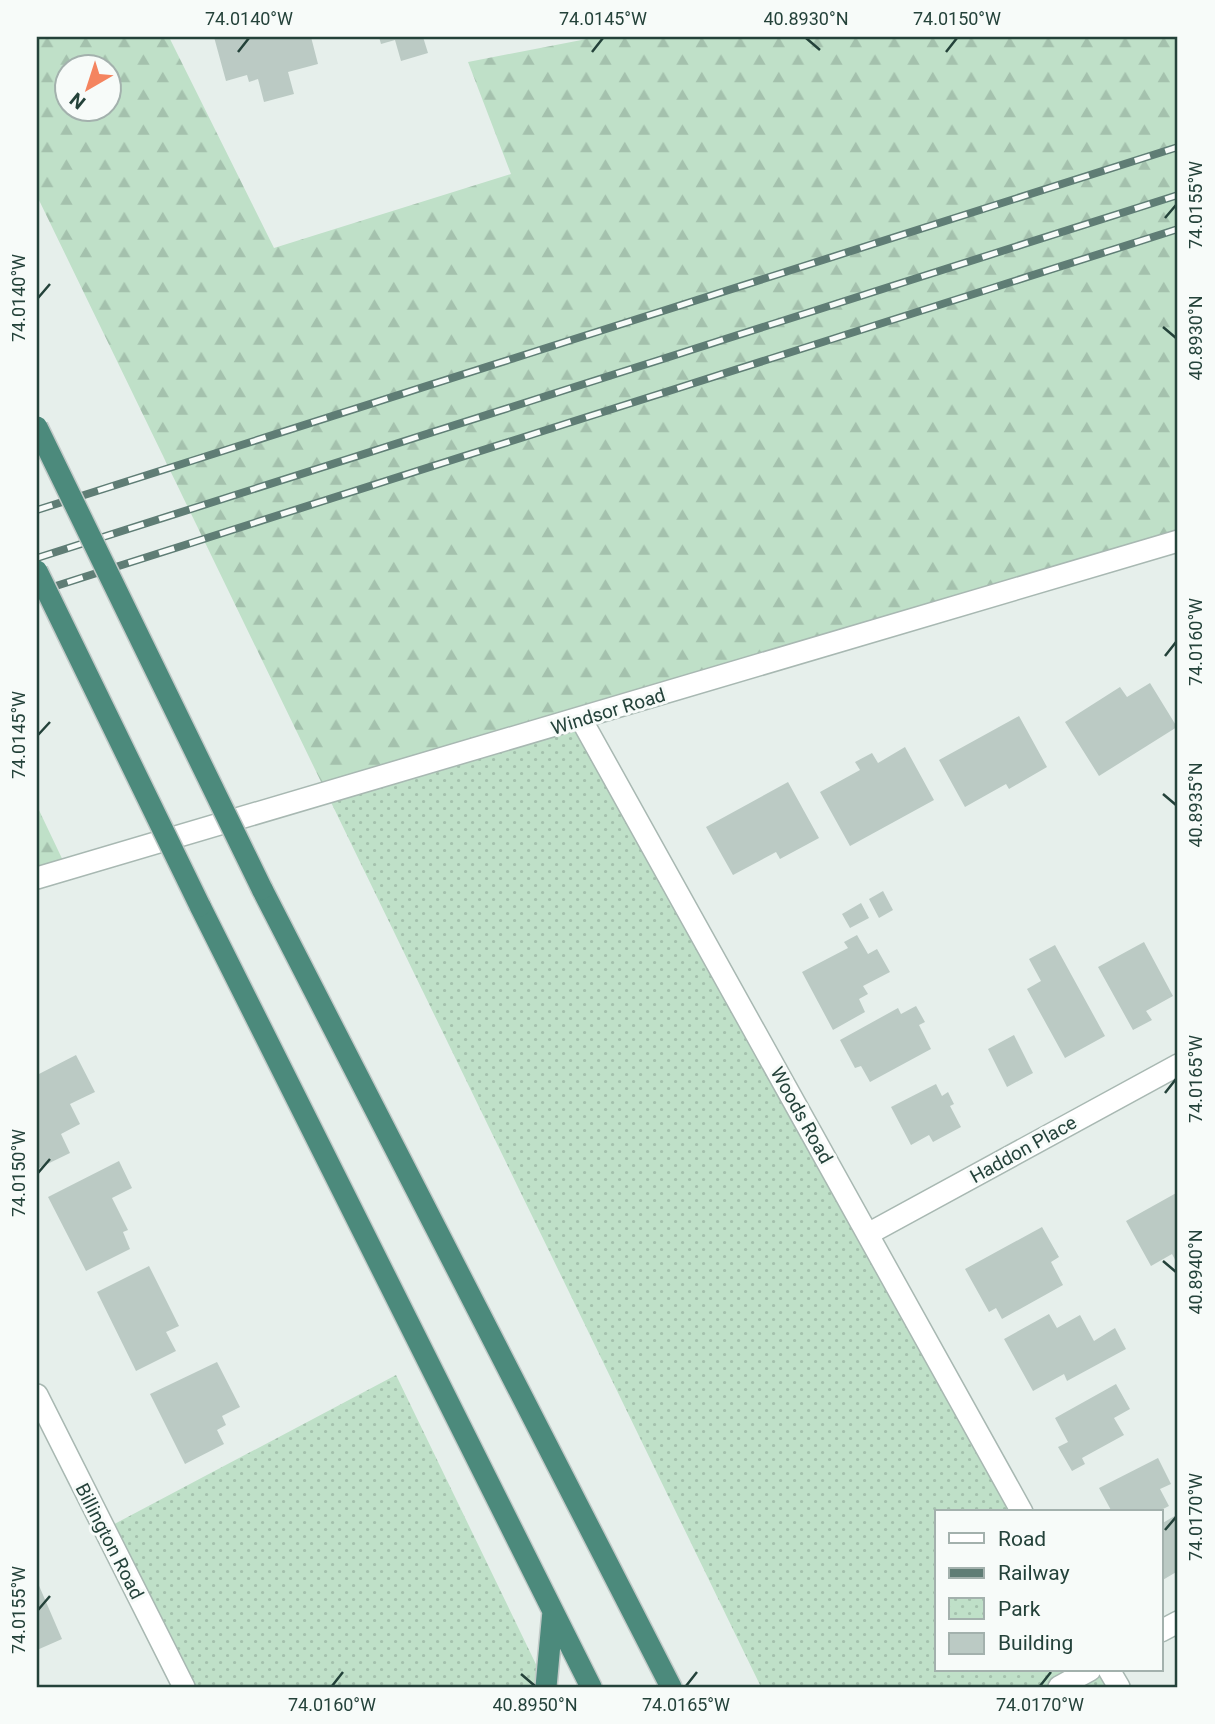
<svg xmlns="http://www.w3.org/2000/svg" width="1215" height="1724" font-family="Roboto,sans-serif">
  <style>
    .forest { fill: url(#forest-firs); fill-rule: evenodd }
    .park { fill: url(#park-dots) }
    .building { fill: #bbcac4 }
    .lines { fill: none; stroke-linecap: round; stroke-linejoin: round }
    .minor-casing { stroke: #a8b8b2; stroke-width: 24 }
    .tertiary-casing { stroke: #a8b8b2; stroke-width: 24 }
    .trunk-casing { stroke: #c2cac8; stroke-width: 24 }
    .minor { stroke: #fff; stroke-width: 21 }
    .tertiary { stroke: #fff; stroke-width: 21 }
    .trunk { stroke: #4c8a7c; stroke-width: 21 }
    .rail-casing { stroke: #5f7d75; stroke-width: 8 }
    .rail { stroke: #f7fbf9; stroke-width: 5; stroke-dasharray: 16; stroke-linecap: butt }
    .trunk-bridge-casing { stroke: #c2cac8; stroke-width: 24; stroke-linecap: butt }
    .trunk-bridge { stroke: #4c8a7c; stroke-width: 21 }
    .ticks { fill: none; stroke: #24423a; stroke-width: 2.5 }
    .labels { text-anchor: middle; stroke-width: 6; stroke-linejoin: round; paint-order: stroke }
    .street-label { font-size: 19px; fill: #24423a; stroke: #f7fbf9 }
    .neatline { fill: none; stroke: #24423a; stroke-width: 2.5 }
    .ticks-label { font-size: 18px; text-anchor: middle; fill: #24423a }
  </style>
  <defs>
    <pattern id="forest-firs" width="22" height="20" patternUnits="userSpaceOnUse" patternTransform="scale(1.75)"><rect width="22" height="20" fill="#bfe0c8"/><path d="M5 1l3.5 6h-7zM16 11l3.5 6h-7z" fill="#a4c1ad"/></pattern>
    <pattern id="park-dots" width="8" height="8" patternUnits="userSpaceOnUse" patternTransform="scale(1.75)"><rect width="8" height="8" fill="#bfe0c8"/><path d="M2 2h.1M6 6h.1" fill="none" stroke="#a4c1ad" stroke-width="1.8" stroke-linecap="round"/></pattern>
  </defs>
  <rect width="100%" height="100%" fill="#e6efeb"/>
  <path class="forest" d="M37,37H169L274,248L511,174L468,62L597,37H1178V541L326,792L37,196ZM66,66H108V108H66Z
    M37,806L67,869L37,878Z"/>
  <path class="park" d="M581,719L1022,1512H937V1670H1109L1119,1687H761L326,792Z
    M396,1375L547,1687H184L105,1529Z"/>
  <path class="building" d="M214,37H311L318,64L288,72L294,94L264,102L258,79L249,82L247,75L226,81Z
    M379,37H423L428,53L401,61L395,40L381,44Z
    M1150,683L1177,727L1099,776L1065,722L1120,687L1127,697Z
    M1019,716L1047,767L1009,789L1006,784L965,807L939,760Z
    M905,747L934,800L850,846L820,792L860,770L855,762L872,753L878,763Z
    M788,782L819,838L780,859L776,852L733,875L706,827Z
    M883,891L893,910L879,918L869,899Z
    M861,903L869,918L850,928L842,914Z
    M857,935L868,954L877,949L890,972L863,986L868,994L859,999L865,1012L833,1030L802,972L848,948L844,942Z
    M1144,942L1173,996L1146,1011L1152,1020L1133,1030L1098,967Z
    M1055,945L1105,1036L1065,1058L1027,989L1041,981L1029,959Z
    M916,1006L925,1022L919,1025L931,1049L870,1082L861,1066L855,1068L840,1040L898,1008L901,1014Z
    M1014,1035L1033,1073L1007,1087L988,1049Z
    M76,1055L95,1092L70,1104L80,1124L61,1134L70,1153L37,1169V1075Z
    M936,1084L942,1096L948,1092L954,1104L950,1106L961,1127L933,1142L929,1135L911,1145L891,1107Z
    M119,1161L132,1188L112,1198L128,1230L123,1232L130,1249L86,1271L48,1197Z
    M1178,1192V1265L1172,1254L1151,1266L1126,1221Z
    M1042,1227L1059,1257L1051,1262L1063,1285L1002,1319L996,1308L989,1312L965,1269Z
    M149,1266L179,1326L166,1332L176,1351L136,1371L97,1292Z
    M1049,1314L1057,1328L1080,1315L1094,1341L1115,1328L1126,1349L1067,1381L1064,1374L1033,1391L1004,1339Z
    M217,1362L240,1407L222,1416L226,1425L217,1430L224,1444L185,1464L150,1394Z
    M1116,1384L1130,1409L1114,1418L1124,1435L1082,1458L1085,1464L1072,1471L1058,1447L1068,1442L1055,1418Z
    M1158,1458L1171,1484L1160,1489L1169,1506L1157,1512H1112L1099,1488Z
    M1178,1514V1571L1161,1581V1524Z
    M37,1581L62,1639L37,1650Z"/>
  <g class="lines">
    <defs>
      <path id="minor" d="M581,719L1022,1512
        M868,1234L1178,1065
        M37,1395L184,1687
        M1161,1631L1178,1622
        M1109,1670L1119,1687
        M1059,1687L1090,1670"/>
      <path id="tertiary" d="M37,878L1178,541"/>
      <path id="trunk" d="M262,889L671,1687
        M200,906L591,1687
        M546,1687L553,1611"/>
    </defs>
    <use href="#minor" class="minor-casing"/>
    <use href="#tertiary" class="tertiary-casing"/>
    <use href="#trunk" class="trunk-casing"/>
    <use href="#minor" class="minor"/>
    <use href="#tertiary" class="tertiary"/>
    <use href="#trunk" class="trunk"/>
    <defs>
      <path id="rail" d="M37,510L1178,147
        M37,558L1178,195
        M37,592L1178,229"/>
    </defs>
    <use href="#rail" class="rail-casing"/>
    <use href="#rail" class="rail"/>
    <defs>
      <path id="trunk-bridge" d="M37,427L262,889
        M37,571L200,906"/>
    </defs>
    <use href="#trunk-bridge" class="trunk-bridge-casing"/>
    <use href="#trunk-bridge" class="trunk-bridge"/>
  </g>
  <path class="ticks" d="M806,38L820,50M238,52L249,38M592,52L603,38M946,52L957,38M1165,218L1176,205M38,298L50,284M1163,327L1176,338M1165,656L1176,642M38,735L50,722M1163,794L1176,805M1165,1093L1176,1079M38,1173L50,1159M1163,1261L1176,1272M1165,1530L1176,1517M38,1610L50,1596M521,1674L535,1686M332,1686L343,1672M686,1686L697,1672M1040,1686L1051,1672"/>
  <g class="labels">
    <g class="street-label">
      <text transform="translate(608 711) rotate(-17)" y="7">Windsor Road</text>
      <text transform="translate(802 1115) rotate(61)" y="7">Woods Road</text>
      <text transform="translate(1023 1149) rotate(-29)" y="7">Haddon Place</text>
      <text transform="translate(110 1541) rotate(63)" y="7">Billington Road</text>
    </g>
  </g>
  <rect width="1215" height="1724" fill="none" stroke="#f7fbf9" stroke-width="77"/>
  <rect x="935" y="1510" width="228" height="161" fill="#f7fbf9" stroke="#a3b1ad" stroke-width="2"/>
  <rect x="949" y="1533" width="35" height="10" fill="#ffffff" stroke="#a3b1ad" stroke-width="2"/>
  <text x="998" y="1546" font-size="21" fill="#24423a">Road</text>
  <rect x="949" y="1568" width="35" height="10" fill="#5f7d75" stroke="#a3b1ad" stroke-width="2"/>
  <text x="998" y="1580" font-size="21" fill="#24423a">Railway</text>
  <rect x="949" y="1598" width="35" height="21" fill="url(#park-dots)" stroke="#a3b1ad" stroke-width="2"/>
  <text x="998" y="1616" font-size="21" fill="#24423a">Park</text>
  <rect x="949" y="1633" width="35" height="21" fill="#bbcac4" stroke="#a3b1ad" stroke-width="2"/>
  <text x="998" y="1650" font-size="21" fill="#24423a">Building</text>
  <g transform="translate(88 88) rotate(219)"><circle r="33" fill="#f7fbf9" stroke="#a3b1ad" stroke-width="2"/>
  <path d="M0-5L12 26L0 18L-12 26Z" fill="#f4845f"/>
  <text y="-10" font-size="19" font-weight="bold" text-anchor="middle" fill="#24423a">N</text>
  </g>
  <rect x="38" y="38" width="1138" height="1648" class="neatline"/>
  <g class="ticks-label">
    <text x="249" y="25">74.0140°W</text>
    <text x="603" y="25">74.0145°W</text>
    <text x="806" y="25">40.8930°N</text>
    <text x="957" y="25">74.0150°W</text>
    <text transform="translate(1196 205) rotate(-90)" y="6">74.0155°W</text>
    <text transform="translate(19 298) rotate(-90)" y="6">74.0140°W</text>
    <text transform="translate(1196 338) rotate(-90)" y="6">40.8930°N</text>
    <text transform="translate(1196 642) rotate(-90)" y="6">74.0160°W</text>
    <text transform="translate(19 735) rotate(-90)" y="6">74.0145°W</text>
    <text transform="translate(1196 805) rotate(-90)" y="6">40.8935°N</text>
    <text transform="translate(1196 1079) rotate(-90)" y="6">74.0165°W</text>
    <text transform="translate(19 1173) rotate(-90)" y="6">74.0150°W</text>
    <text transform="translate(1196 1272) rotate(-90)" y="6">40.8940°N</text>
    <text transform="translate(1196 1517) rotate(-90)" y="6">74.0170°W</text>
    <text transform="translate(19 1610) rotate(-90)" y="6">74.0155°W</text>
    <text x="332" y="1711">74.0160°W</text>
    <text x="535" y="1711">40.8950°N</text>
    <text x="686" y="1711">74.0165°W</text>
    <text x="1040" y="1711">74.0170°W</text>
  </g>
</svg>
